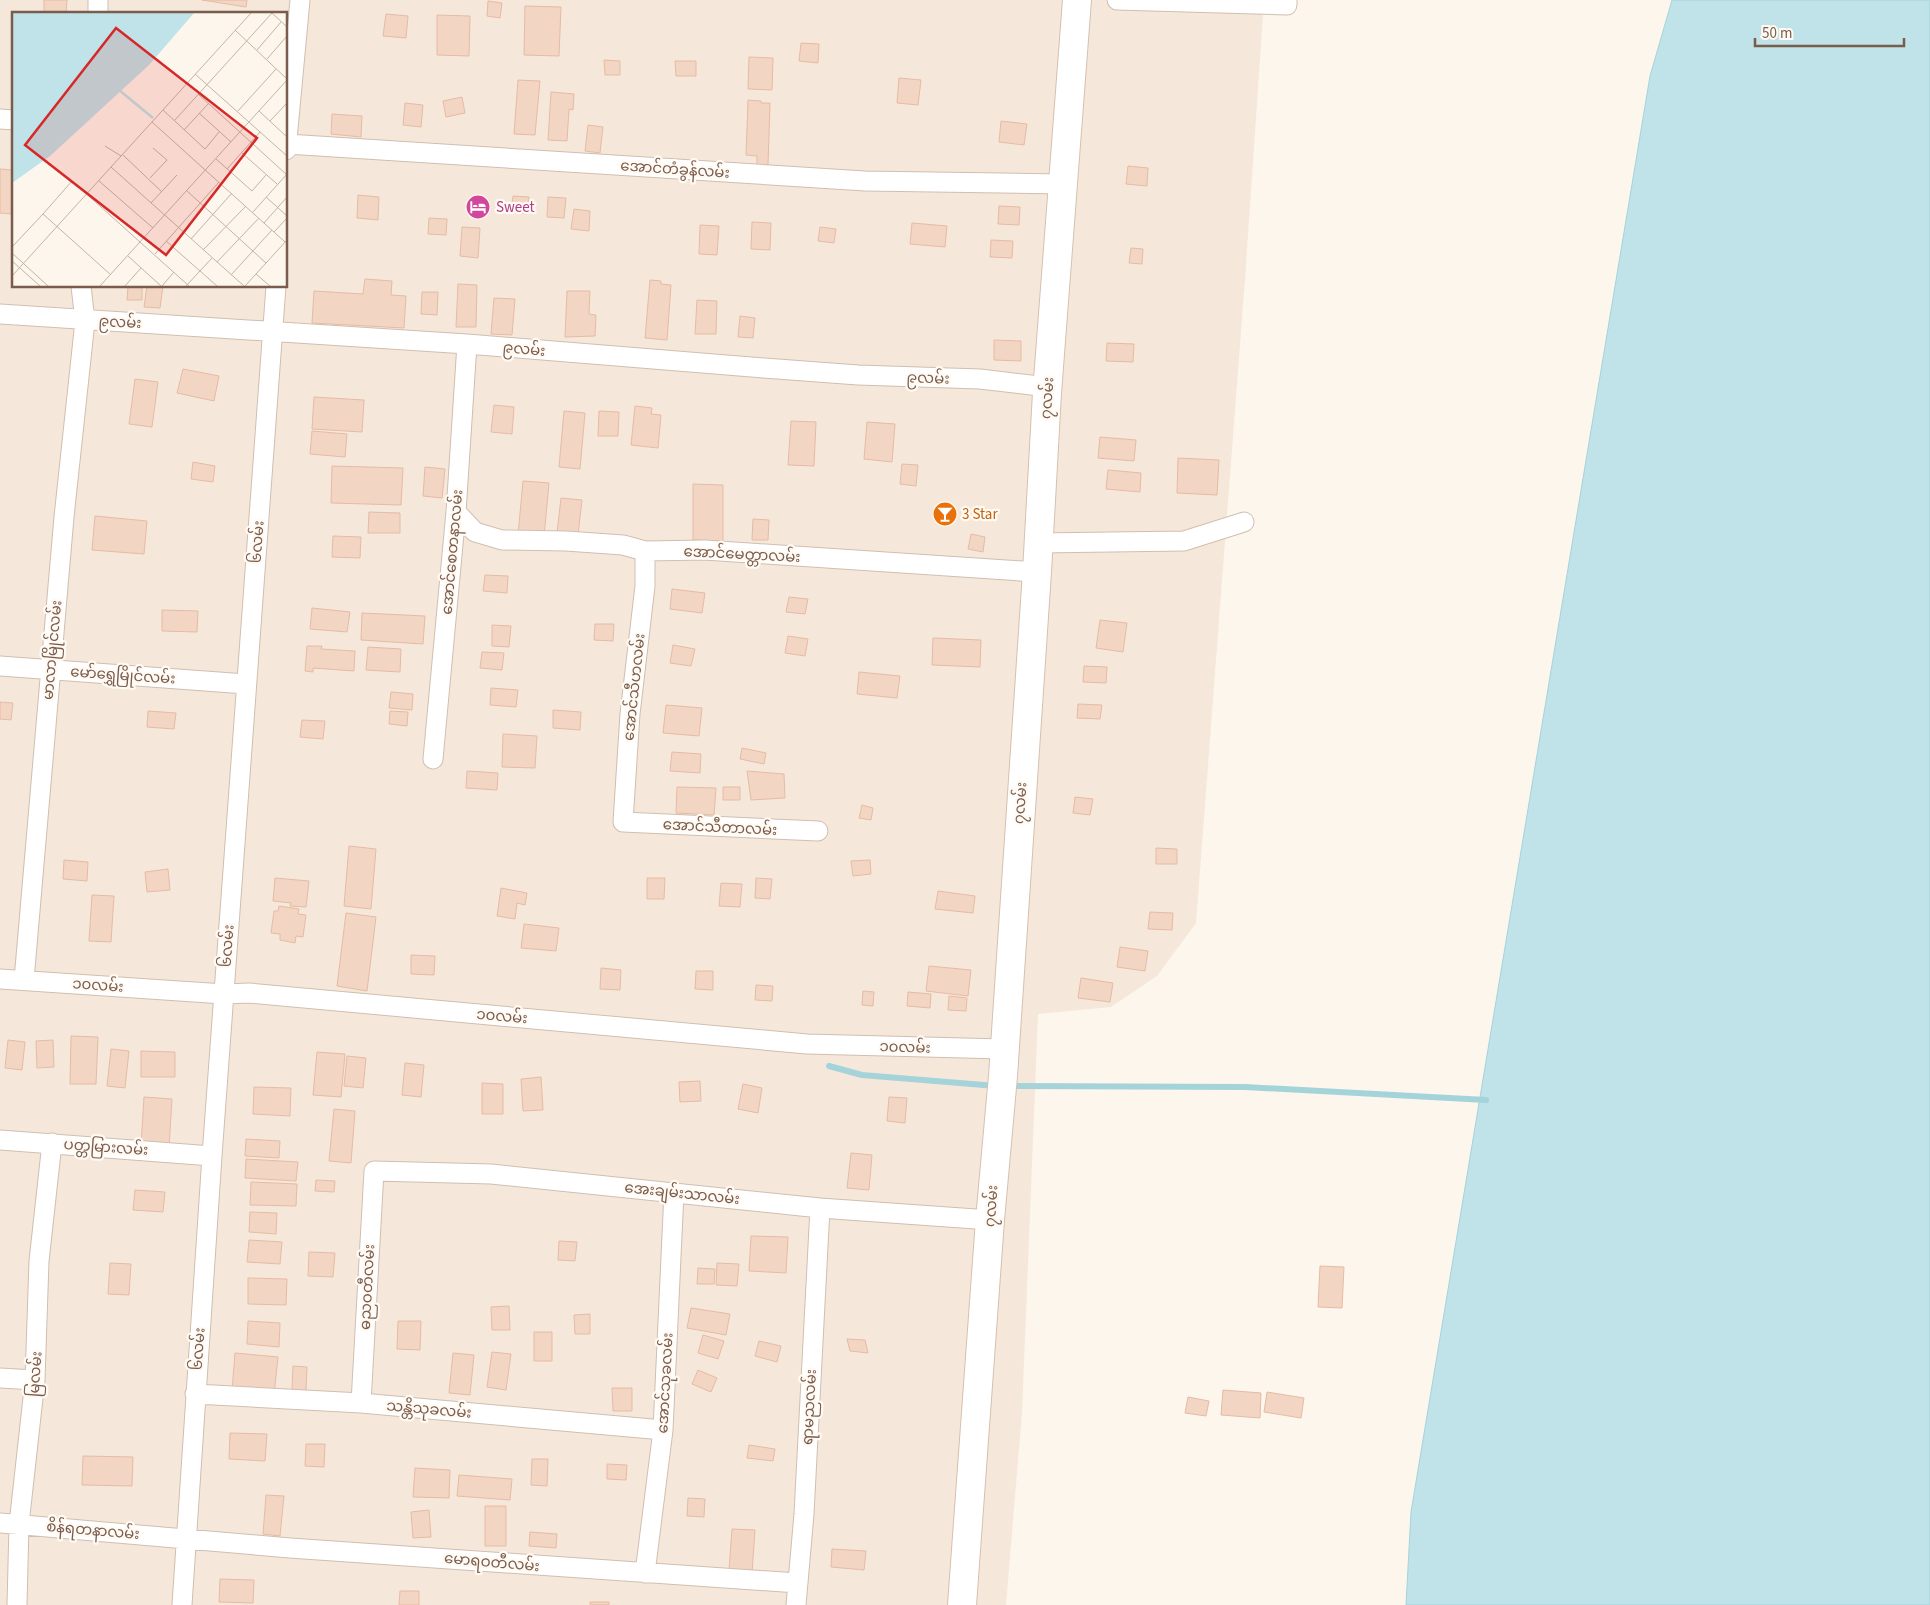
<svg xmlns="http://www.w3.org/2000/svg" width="1930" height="1605" font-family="'Source Sans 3','Noto Sans Myanmar',sans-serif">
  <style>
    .residential { fill: #f5e8da; fill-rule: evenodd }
    .water { fill: #bfe3e8; stroke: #a5d3da }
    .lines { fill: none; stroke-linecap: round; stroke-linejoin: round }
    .stream { stroke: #a5d3da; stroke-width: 6 }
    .building { fill: #f3d5c3; stroke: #e6bba3 }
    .street-casing { stroke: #d1beb0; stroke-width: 21 }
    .secondary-casing { stroke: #d6c0b0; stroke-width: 30 }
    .street { stroke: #fff; stroke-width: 19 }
    .secondary { stroke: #fff; stroke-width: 28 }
    .labels { text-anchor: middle; stroke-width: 4.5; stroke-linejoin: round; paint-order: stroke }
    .street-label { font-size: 15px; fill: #7a5c4d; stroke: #fffaf3 }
    .hotel-label { font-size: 15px; fill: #b23c85; stroke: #fffaf3; text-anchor: start }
    .food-label { font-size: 15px; fill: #c56008; stroke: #fffaf3; text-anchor: start }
    .inset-river { fill: none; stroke: #bfe3e8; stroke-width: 2.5 }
    .inset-road { fill: none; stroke: #c5b3a7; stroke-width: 1 }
    .view { fill: #d62828; fill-opacity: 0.15; stroke: #d62828; stroke-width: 2.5 }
    .inset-edge { fill: none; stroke: #7a5c4d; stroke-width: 2.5 }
  </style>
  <rect width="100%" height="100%" fill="#fdf6ec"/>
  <path class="residential" d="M0,0H1264L1245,279L1196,923L1157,976L1111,1007L1038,1014L1022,1413L1006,1605H0ZM14,14H286V286H14Z"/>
  <path class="water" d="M1672,0H1930V1605H1406L1411,1512L1650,76Z"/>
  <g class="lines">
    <path class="stream" d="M829,1066L862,1075L996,1086
      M1009,1086L1245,1087L1486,1100"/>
  </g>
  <path class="building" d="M44,0H67L66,14L44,13Z
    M202,0H247L246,7Z
    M488,1L502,3L500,18L487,16Z
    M525,6L561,7L559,56L524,55Z
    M386,14L408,16L406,38L383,36Z
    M437,15L470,16L469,56L437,55Z
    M801,43L819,44L818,63L799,61Z
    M749,57L773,58L772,90L748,89Z
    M604,60L620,61V75H605Z
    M675,61H696V76H676Z
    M899,78L921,80L918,105L897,103Z
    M518,80L540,81L535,135L514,134Z
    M551,92L574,94L573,110L569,109L567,141L548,140Z
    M462,97L465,113L446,117L443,101Z
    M748,100L761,101V103H770L768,165H757V156L746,155Z
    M405,103L423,105L421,127L403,125Z
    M332,114L362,116L361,137L331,134Z
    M1001,121L1027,124L1024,145L999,142Z
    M588,125L603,127L600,153L585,151Z
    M1128,166L1148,168L1147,186L1126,184Z
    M0,169L14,170L12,214L0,213Z
    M358,195L379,197L378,220L357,218Z
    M513,196L529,197L527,214L511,212Z
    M548,197L566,198L564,218L547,217Z
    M999,206L1020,207L1019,225L998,224Z
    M574,209L590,211L589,231L571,229Z
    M429,218L447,219L446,235L428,234Z
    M752,222L771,223L770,250L751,249Z
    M912,223L947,226L945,247L910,244Z
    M700,225L719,226L717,255L699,254Z
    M462,227L480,228L478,258L460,256Z
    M820,227L836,229L834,243L818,241Z
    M991,240L1013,241L1012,258L990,257Z
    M1131,248L1143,249L1142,264L1129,263Z
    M365,279L392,281L391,295L406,296L404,328L312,323L314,291L363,294Z
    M650,280L661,281V284L671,285L667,340L645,338Z
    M458,284L477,285L476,327H456Z
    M128,286H142V300H127Z
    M147,286H163L160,308L144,307Z
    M567,291H590L589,314L596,315L595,336L565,337Z
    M422,292H438L437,315L421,314Z
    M494,298L515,299L512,335L491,334Z
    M697,300L717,301L716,334H695Z
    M740,316L755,318L753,338L738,337Z
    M994,340L1021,341V361L994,360Z
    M1107,343L1134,344L1133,362L1106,361Z
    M183,369L219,376L214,401L177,393Z
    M135,379L158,382L152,427L129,424Z
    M314,397L364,400L362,432L312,429Z
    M494,405L514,407L512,434L491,432Z
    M635,406L652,408L651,414L661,415L658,448L631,445Z
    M564,411L585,413L580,469L559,467Z
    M599,411L619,412L618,436H598Z
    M791,421L816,422L814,466L788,465Z
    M867,422L895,424L892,462L864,459Z
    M312,431L347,434L345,457L310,454Z
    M1100,437L1136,440L1134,461L1098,458Z
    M1178,458L1219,460L1217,495L1177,493Z
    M193,462L215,466L213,482L191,479Z
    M902,464L918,465L916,486L900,484Z
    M332,466L403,468L401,505L331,503Z
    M425,467L445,469L442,498L423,496Z
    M1108,470L1141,473L1140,492L1106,489Z
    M523,481L549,483L544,537L518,535Z
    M693,484L723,485V541L693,540Z
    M561,498L582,500L578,535L557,533Z
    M369,512L400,513V533H368Z
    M95,516L147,521L144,554L92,550Z
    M753,519L769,520L768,540H752Z
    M971,534L985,537L983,552L968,549Z
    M333,536L361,537L360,558L332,557Z
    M485,575L508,576L507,593L483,591Z
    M672,589L705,593L702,613L670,609Z
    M789,597L808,599L805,614L786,612Z
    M312,608L350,612L347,632L310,629Z
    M162,610L198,611L197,632L162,631Z
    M362,613L425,616L423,644L361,640Z
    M1100,620L1127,623L1123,652L1096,648Z
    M595,624H614L613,641L594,640Z
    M492,625L511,626L509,647L492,646Z
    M788,636L808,639L805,656L785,653Z
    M933,638L981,640L980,667L932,665Z
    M673,645L695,649L691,666L670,663Z
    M307,646H322L321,649L355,651L354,671L313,668V672L305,671Z
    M368,647L401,649L400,672L366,670Z
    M482,652L504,653L502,670L480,668Z
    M1084,666L1107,667L1106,683L1083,682Z
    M859,672L900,676L897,698L857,694Z
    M491,688L518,690L516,707L490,705Z
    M391,692L413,694L412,710L389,708Z
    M0,702L13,703L11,720L0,719Z
    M1078,704L1102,705L1100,719L1077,718Z
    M666,705L702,708L699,736L663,733Z
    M553,710L581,712L580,730L553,728Z
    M148,711L176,713L174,729L147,727Z
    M390,711L408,712L407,726L389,724Z
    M302,720L325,721L323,739L300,737Z
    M503,734L537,736L535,768L502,767Z
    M742,748L766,753L764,764L740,759Z
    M672,752L701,754L700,773L670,771Z
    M467,771L498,773L497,790L466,788Z
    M747,771L784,774L785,798L751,800Z
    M677,787L716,788L714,815L676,813Z
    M723,787H740V800H723Z
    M1075,797L1093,799L1090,815L1073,813Z
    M862,805L873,808L871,820L859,818Z
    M349,846L376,849L371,909L344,906Z
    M1156,848L1177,849V864H1156Z
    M64,860L88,862L87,881L63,879Z
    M870,860L871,874L853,876L851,861Z
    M168,869L170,890L147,892L145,872Z
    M275,878L309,881L306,907L290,906L291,903L273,901Z
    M647,878H665L664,899H647Z
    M756,878L772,879L770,899L755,898Z
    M721,883L742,884L740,907L719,906Z
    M501,888L527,893L525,905L517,903L515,919L497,916Z
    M938,891L975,896L973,913L935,909Z
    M92,895L114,896L111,942L89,941Z
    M279,906L299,909L298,914L306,915L303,937L296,936L295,943L280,940V934L271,933L274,911H278Z
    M1150,912L1173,913L1172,930L1148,929Z
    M346,913L376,917L367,991L337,986Z
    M524,924L559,928L556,951L521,948Z
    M1120,947L1148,951L1145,971L1117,967Z
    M411,955L435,956L434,975L411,974Z
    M929,966L971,970L968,996L926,991Z
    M601,968L621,970L620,990L600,989Z
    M696,971H713V990L695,989Z
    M1081,978L1113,983L1110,1002L1078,998Z
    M756,985L773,986L772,1001L755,1000Z
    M863,991L874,992L873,1006L862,1005Z
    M908,992L931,994L930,1008L907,1006Z
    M949,996L967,998L966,1011L948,1010Z
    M71,1036L98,1037L96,1084H70Z
    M8,1040L25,1042L22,1070L5,1068Z
    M53,1040L54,1067L37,1068L36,1041Z
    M111,1049L129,1051L125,1088L107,1086Z
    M141,1051L175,1052V1077H141Z
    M317,1052L345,1054L341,1097L313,1095Z
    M347,1056L366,1058L363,1088L344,1086Z
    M405,1063L424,1065L421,1097L402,1095Z
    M541,1077L543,1110L523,1111L521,1079Z
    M700,1081L701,1101L680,1102L679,1082Z
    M482,1083L503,1084V1114H482Z
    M743,1084L762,1088L758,1113L738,1109Z
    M254,1087L291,1088L290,1116L253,1114Z
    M144,1097L172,1099L169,1148L141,1146Z
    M889,1097L907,1098L905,1123L887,1121Z
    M334,1109L355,1111L351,1163L329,1161Z
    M246,1139L280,1141L279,1158L245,1156Z
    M851,1153L872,1155L869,1190L847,1188Z
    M246,1159L298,1162L296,1181L245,1178Z
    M316,1180L335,1181L334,1192L315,1191Z
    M251,1182L297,1184L296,1206L250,1205Z
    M135,1190L165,1192L163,1212L133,1210Z
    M250,1212L277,1213L276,1234L249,1232Z
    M751,1236L788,1237L786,1273L749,1271Z
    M249,1240L282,1242L280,1264L247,1262Z
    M559,1241L577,1242L575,1261L558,1260Z
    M309,1252L335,1253L333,1277L308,1276Z
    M110,1263L131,1264L129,1295L108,1294Z
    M717,1263L739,1264L737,1286L716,1285Z
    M1320,1266L1344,1267L1342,1308L1318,1307Z
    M698,1268L715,1269L714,1284H697Z
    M248,1278L287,1279L286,1305L248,1304Z
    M509,1306L510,1330H492L491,1307Z
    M691,1308L730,1314L726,1335L687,1328Z
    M590,1314V1334H575L574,1315Z
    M248,1321L280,1323L279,1347L247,1344Z
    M398,1321H421L420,1350L397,1349Z
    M534,1332H552V1361H534Z
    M703,1335L724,1341L718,1359L698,1353Z
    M847,1339L865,1340L868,1353L850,1351Z
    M759,1341L781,1346L777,1362L755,1356Z
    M492,1352L511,1354L506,1390L487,1387Z
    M235,1353L278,1357L274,1395L232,1391Z
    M453,1353L474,1355L470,1395L449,1393Z
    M293,1366L307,1367L306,1391L292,1390Z
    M698,1370L717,1378L711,1392L692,1384Z
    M612,1388H632V1411H613Z
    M1223,1390L1261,1393L1260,1418L1221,1415Z
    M1267,1392L1304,1398L1301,1418L1264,1412Z
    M1188,1397L1209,1401L1206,1416L1185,1413Z
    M230,1433L267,1434L265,1461L229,1459Z
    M306,1444H325L324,1467L305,1466Z
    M749,1445L775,1449L773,1461L747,1458Z
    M83,1456L133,1457L132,1486L82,1485Z
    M532,1459H548L547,1486L531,1485Z
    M607,1464L627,1465L626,1480L607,1479Z
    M415,1468L450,1470L449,1498L413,1497Z
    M459,1475L512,1479L510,1500L457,1496Z
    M266,1495L284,1496L280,1536L263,1534Z
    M688,1498L705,1499L704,1517L687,1516Z
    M485,1506H506V1546H485Z
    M429,1510L431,1537L413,1538L411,1512Z
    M732,1529L755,1530L752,1573L729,1571Z
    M530,1532L557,1534L556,1548L529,1546Z
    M832,1549L866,1551L864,1570L831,1567Z
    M220,1579L254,1580L253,1603L219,1602Z
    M400,1591H419V1605H399Z
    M590,1602H609V1605H590Z"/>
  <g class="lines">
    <defs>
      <path id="street" d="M1117,0L1287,5V0
        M98,14V0
        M0,119L14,120
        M287,144L865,181L1063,184
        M286,150L300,0
        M0,314L467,344L764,368L858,375L980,379L1048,387
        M456,512L475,532L502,540L566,541L623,545L645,551L705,550L1037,572
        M1039,543L1184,541L1244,522
        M645,551V586L630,714L623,822L818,831
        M0,666L246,684
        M433,759L456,512L467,344
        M0,979L224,994L249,993L807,1044L1003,1049
        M24,980L64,517L85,321L81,286
        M0,1140L212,1156
        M0,1378L35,1380
        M195,1394L361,1403L663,1430
        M361,1403L374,1171L491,1174L820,1208L990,1220
        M0,1523L290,1548L798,1583
        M645,1573L663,1430L674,1192
        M17,1605L19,1524L35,1380L39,1261L52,1143
        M182,1605L212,1156L276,286
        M796,1605L804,1514L820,1208"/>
      <path id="secondary" d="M962,1605L990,1220L1003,1076L1037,572L1047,393L1077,0"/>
    </defs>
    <use href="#street" class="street-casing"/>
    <use href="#secondary" class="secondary-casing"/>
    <use href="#street" class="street"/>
    <use href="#secondary" class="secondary"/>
  </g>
  <defs>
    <symbol id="hotel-disc" viewBox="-11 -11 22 22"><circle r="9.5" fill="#d1479c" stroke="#fffaf3"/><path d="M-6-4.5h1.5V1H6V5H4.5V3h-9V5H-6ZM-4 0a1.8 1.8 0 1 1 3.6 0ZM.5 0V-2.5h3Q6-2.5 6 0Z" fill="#fff"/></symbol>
    <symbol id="bar-disc" viewBox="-11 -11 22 22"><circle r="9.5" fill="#e8710a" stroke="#fffaf3"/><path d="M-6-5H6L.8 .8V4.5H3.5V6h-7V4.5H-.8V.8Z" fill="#fff"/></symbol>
  </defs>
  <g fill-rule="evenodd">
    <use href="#hotel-disc" x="464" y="193" width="28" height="28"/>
    <use href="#bar-disc" x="931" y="500" width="28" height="28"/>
  </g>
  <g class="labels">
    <g class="street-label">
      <text transform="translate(675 169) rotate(4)" y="5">အောင်တံခွန်လမ်း</text>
      <text transform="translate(120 322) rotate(3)" y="5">၉လမ်း</text>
      <text transform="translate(524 349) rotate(5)" y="5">၉လမ်း</text>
      <text transform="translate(928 378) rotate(2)" y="5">၉လမ်း</text>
      <text transform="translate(1047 398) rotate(-86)" y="5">၇လမ်း</text>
      <text transform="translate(257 542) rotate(-86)" y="5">၆လမ်း</text>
      <text transform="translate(452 552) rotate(-85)" y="5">အောင်စေတနာလမ်း</text>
      <text transform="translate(742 554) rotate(3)" y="5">အောင်မေတ္တာလမ်း</text>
      <text transform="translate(52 650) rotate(-85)" y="5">မာလာမြိုင်လမ်း</text>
      <text transform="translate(123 675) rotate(4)" y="5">မော်ရွှေမြိုင်လမ်း</text>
      <text transform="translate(634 687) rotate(-84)" y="5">အောင်သီဟလမ်း</text>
      <text transform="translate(1020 803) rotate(-86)" y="5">၇လမ်း</text>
      <text transform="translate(720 827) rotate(3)" y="5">အောင်သီတာလမ်း</text>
      <text transform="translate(227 946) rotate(-86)" y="5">၆လမ်း</text>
      <text transform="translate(98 985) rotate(4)" y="5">၁၀လမ်း</text>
      <text transform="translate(502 1016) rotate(5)" y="5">၁၀လမ်း</text>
      <text transform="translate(905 1047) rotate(2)" y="5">၁၀လမ်း</text>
      <text transform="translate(106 1147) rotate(4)" y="5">ပတ္တမြားလမ်း</text>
      <text transform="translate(682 1193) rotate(6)" y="5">အေးချမ်းသာလမ်း</text>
      <text transform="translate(991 1206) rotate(-86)" y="5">၇လမ်း</text>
      <text transform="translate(367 1287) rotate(-87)" y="5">ဓညဝတီလမ်း</text>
      <text transform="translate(198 1349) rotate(-86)" y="5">၆လမ်း</text>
      <text transform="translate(35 1374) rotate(-86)" y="5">မြလမ်း</text>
      <text transform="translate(665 1383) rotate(-87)" y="5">အောင်သုခလမ်း</text>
      <text transform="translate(809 1407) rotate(-87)" y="5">ရာမညလမ်း</text>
      <text transform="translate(429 1409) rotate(5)" y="5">သန္တိသုခလမ်း</text>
      <text transform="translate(93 1530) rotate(5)" y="5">စိန်ရတနာလမ်း</text>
      <text transform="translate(492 1562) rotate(5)" y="5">မောရဝတီလမ်း</text>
    </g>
    <g class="hotel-label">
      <text x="496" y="212">Sweet</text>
    </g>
    <g class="food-label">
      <text x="962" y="519">3 Star</text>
    </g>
  </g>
  <g transform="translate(12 12)">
    <rect width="275" height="275" fill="#fdf6ec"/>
    <path d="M0,1H182L137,53L38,144L0,171Z" fill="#bfe3e8"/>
    <path class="inset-river" d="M0,52L87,1M107,78L141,106"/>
    <path class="inset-road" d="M223,18L275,67M245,38L269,10M255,47L275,24M183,62L275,144M186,82L275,163M151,98L193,137L207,120M226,99L264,57M247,99L275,125M187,101L219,130M163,108L260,1L275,15M258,109L275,91M140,110L273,230M172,118L196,92M93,134L109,144M230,141L265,172M111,143L150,180M204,147L240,179L254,163M99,155L232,274M215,157L248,120M138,166L155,148L141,136M87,169L141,216M175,179L254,251M254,185L275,204M139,191L165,163M241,200L275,162M31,202L60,169L177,274M252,211L275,185M262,220L275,206M179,227L220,181M154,229L205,274M0,235L31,202L99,263M191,238L234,194M0,241L36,274M143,242L207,170M116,244L149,274M0,249L28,274M205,250L247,206M244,262L258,274M219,263L260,218M0,264L239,1M88,274L275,68M113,274L129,256M150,274L162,260M174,274L200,246M233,274L275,228"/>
    <path class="view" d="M104,16L245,126L154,243L13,133Z"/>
    <rect width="275" height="275" class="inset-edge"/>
  </g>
  <path d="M1755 38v8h149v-8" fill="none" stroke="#7a5c4d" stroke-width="2.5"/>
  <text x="1762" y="38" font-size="15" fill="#7a5c4d" stroke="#fffaf3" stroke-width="4" paint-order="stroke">50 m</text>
</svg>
